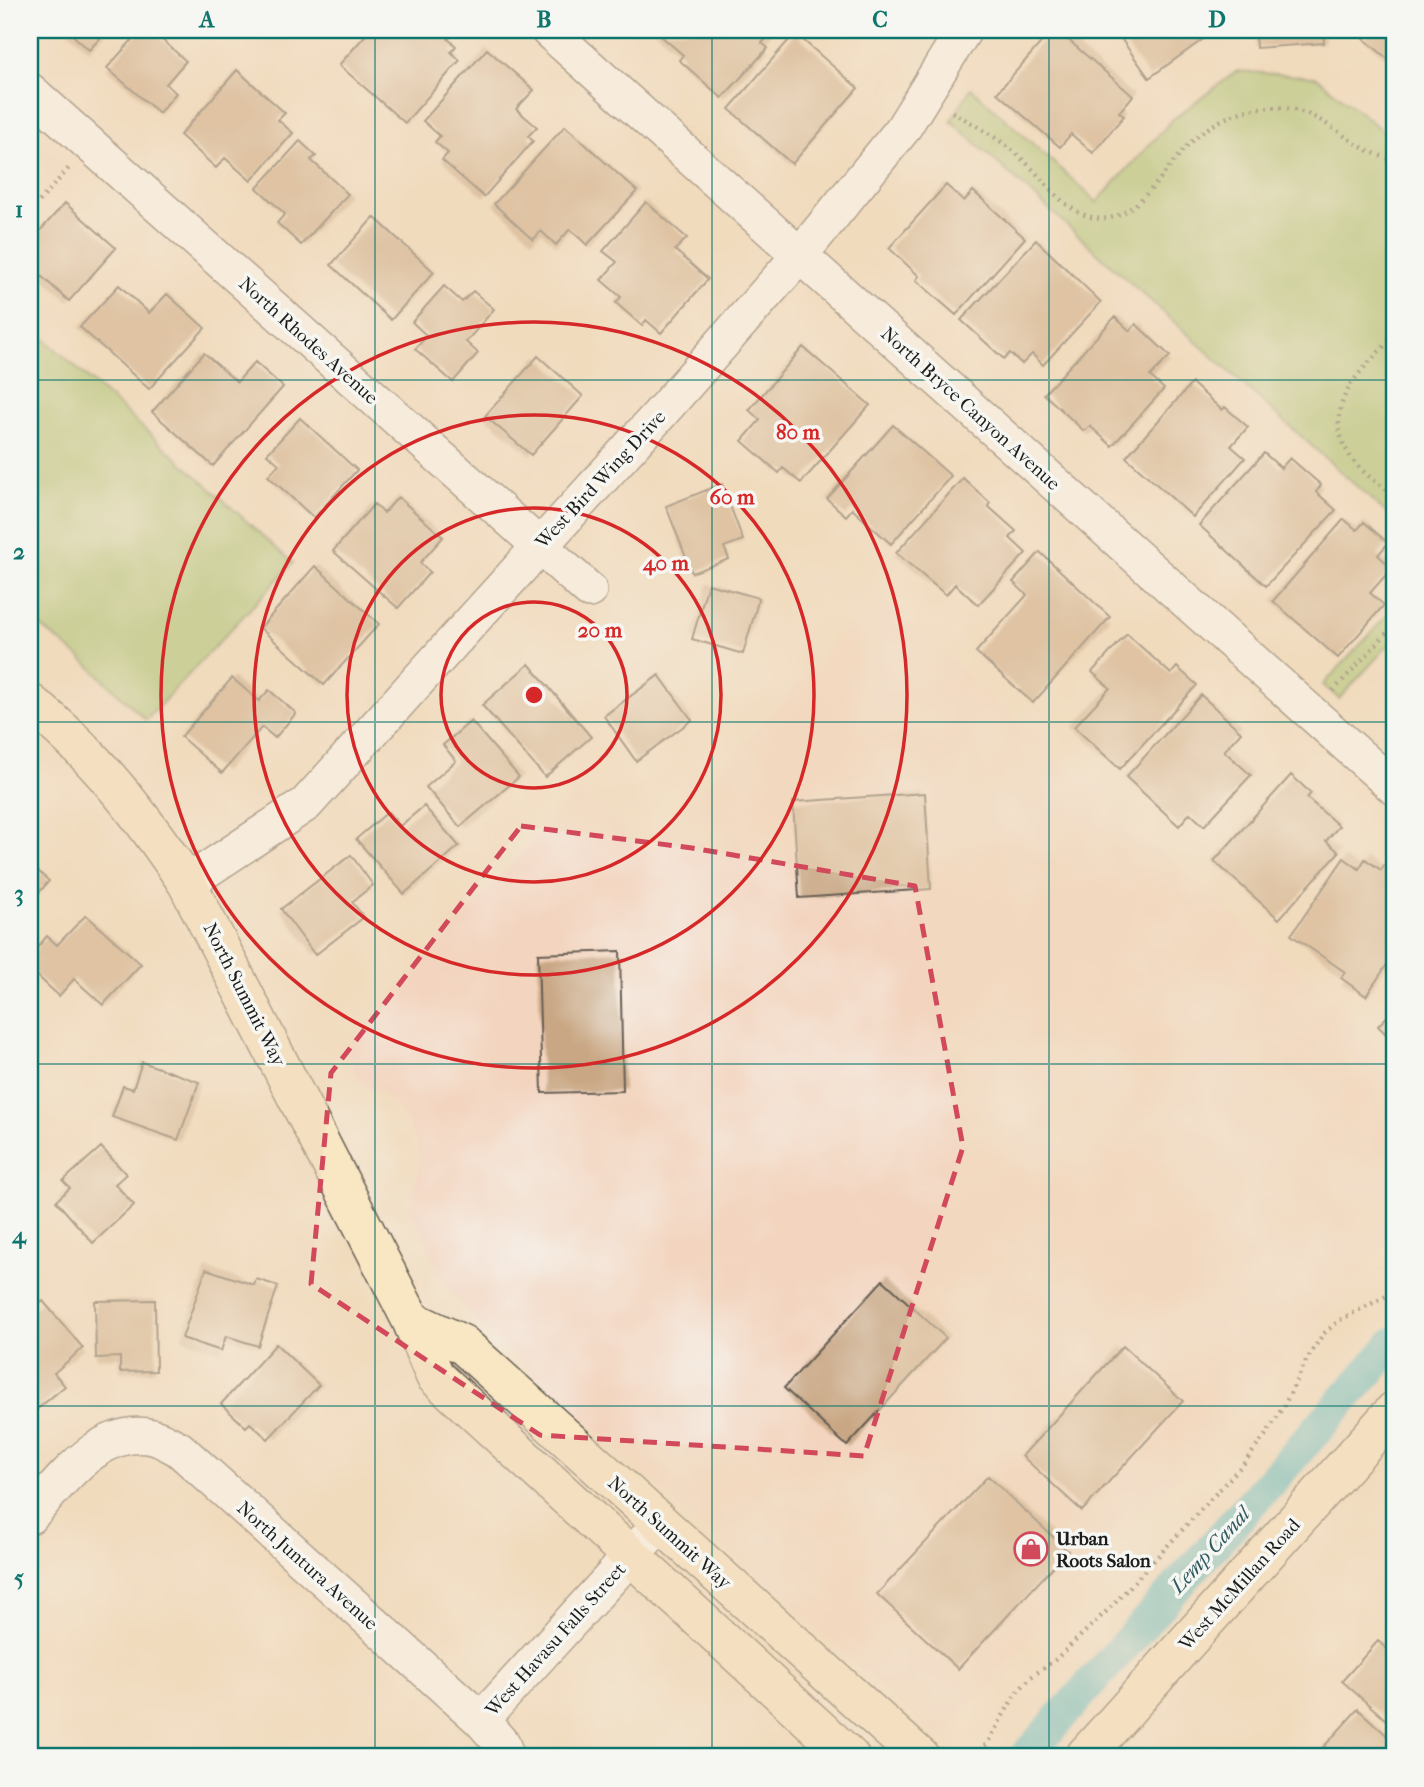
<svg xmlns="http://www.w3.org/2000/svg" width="1424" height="1787" font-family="'IM FELL French Canon',serif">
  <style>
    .built { fill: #f3d4be }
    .green { fill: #9fc16b; stroke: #5e6e44; stroke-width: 2 }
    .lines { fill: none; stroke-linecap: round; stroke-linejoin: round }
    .canal { stroke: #4ab7c4; stroke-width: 33 }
    .building { fill: #c9a784 }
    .street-casing { stroke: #675f54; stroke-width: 38 }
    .secondary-casing { stroke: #675f54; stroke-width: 41 }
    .path { stroke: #675f54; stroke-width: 4.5; stroke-dasharray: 2 5; stroke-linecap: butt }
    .street { stroke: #fff; stroke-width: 35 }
    .secondary { stroke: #f9e7c3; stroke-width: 38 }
    .marked { fill: none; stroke: #d1495b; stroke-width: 5; stroke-dasharray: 14 9; stroke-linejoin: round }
    .grid { fill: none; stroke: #0f766e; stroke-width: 2; stroke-opacity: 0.55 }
    .ring { fill: none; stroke: #d62828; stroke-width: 3.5 }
    .labels { text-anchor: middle; stroke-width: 7; stroke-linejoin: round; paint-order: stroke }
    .street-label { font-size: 19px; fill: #1c1c1c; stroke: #f6f6f2 }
    .poi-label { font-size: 19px; font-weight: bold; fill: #1c1c1c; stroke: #f6f6f2; text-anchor: start }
    .water-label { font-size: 21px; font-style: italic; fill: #2e5a5f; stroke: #f6f6f2 }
    .centre { fill: #d62828; stroke: #f6f6f2; stroke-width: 3.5 }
    .ring-label { font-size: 21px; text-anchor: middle; font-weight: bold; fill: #d62828; stroke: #f6f6f2; stroke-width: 7; stroke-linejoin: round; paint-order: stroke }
    .neatline { fill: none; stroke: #0f766e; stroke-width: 2.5 }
    .grid-label { font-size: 23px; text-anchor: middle; font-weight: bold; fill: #0f766e }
  </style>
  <rect width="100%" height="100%" fill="#f6f6f2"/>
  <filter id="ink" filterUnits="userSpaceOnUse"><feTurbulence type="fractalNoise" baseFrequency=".0143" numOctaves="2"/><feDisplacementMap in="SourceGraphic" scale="14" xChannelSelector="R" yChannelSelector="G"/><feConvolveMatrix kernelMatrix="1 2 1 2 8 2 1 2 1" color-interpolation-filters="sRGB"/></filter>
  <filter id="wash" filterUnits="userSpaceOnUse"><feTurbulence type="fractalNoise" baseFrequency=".00686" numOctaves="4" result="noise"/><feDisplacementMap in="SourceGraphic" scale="28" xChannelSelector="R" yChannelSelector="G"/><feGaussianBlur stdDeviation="1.57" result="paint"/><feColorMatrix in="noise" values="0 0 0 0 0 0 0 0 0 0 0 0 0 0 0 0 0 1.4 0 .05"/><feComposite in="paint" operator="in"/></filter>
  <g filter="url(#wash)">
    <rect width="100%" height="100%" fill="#f1dbbd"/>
    <path class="built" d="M878,595L1394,1060V1234L939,1739L485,1330L448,1289L411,1212V1196L418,1171V1146L407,1120L384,1095L359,1082L345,1047L578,791L646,852Z"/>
    <path class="green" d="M1237,71L1316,77L1383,131L1394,129V520L951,121L971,88L1097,202L1173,119Z
      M30,326L293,563L146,720L82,659L30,618Z
      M1394,608V639L1339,699L1323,685Z"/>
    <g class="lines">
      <path class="canal" d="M1025,1757L1394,1343"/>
    </g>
    <g id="blocks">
      <path class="building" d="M67,30H108L89,50Z
        M141,30H151L186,61L166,84L176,93L159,113L107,68Z
        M370,30H456L448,39L456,46L451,52L460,60L405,123L339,65Z
        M654,30H774L762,43L768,48L722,98L679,60L683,55Z
        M1052,30H1057L1133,96L1119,112L1124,116L1093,153L1071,134L1060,147L997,93Z
        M1115,30H1206L1209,35L1149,78Z
        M1234,30H1323L1324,43L1256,48L1255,33L1235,34Z
        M1372,30H1394V64L1364,39Z
        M795,33L858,88L792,164L729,109Z
        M487,49L534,90L516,109L537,127L528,136L533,141L484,197L442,160L448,153L435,142L440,136L423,121Z
        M237,70L285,113L278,120L293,133L251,181L225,158L216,168L180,135Z
        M565,126L637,191L587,245L570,229L556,245L541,231L533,240L494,204Z
        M300,141L316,156L311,160L348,194L301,245L277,223L285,214L257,188Z
        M946,185L964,201L973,191L1025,238L956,315L916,280L919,276L889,248Z
        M646,202L687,238L675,250L708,279L661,333L646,320L642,326L616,303L621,297L601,280L617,262L603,251Z
        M65,203L116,248L69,301L30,266V242Z
        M374,217L434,272L391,320L331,265Z
        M1036,240L1101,302L1043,365L1032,354L1022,364L1010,353L1004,359L961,320Z
        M119,285L149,313L167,294L205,328L149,389L80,327Z
        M444,286L462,302L473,291L494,309L466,342L478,353L453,382L415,349L427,336L412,322Z
        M1115,317L1130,331L1136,324L1170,356L1150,376L1164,389L1112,446L1090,426L1084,431L1044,394Z
        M803,347L870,405L801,483L783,468L779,473L742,441L760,420L749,410Z
        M204,353L237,382L255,362L283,387L213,466L152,412Z
        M538,356L583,396L531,455L485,416Z
        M1192,383L1222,410L1225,407L1248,427L1231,446L1245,458L1193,517L1126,457Z
        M300,418L357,470L314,518L268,476L279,464L267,454Z
        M893,425L951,476L891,544L852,509L846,516L827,499Z
        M1264,453L1281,468L1290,458L1321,485L1316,492L1336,510L1266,586L1199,525Z
        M963,478L990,503L988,506L1016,531L1010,538L1026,553L978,605L955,584L946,595L896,553Z
        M722,484L743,540L724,547L729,559L692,573L666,506Z
        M398,497L443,537L420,563L430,572L398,608L333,551L374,504L384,513Z
        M1344,519L1357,530L1364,522L1388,543L1378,555L1392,568L1370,593L1384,605L1338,658L1273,601Z
        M1040,552L1110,617L1033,703L976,652L1027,595L1013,582Z
        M315,566L379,624L324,685L260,628Z
        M708,584L759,598L743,654L692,639Z
        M1127,634L1171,674L1177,667L1197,685L1120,769L1074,727L1110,688L1092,672Z
        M529,664L591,737L545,777L482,705Z
        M659,675L692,720L636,761L604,716Z
        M232,678L259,701L269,690L296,713L275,738L262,727L222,773L181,737Z
        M1201,695L1241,732L1224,751L1251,775L1204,826L1190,813L1179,826L1126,777Z
        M471,721L519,777L460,827L426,787L456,761L443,745Z
        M1291,775L1311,793L1307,798L1339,826L1326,841L1339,852L1279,919L1214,861Z
        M925,793L931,889L799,898L793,802Z
        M424,806L459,846L404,894L356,839L388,812L400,826Z
        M351,855L373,885L352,902L364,917L315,955L281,909Z
        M1344,858L1359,869L1365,859L1381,870L1387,861L1394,865V954L1366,996L1341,978L1345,972L1291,935Z
        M30,864L49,881L30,903Z
        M86,915L141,964L103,1005L74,979L59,996L30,969V956L47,936L57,945Z
        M620,951L623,1091L542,1093L538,954Z
        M1394,1009V1042L1378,1026Z
        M142,1062L199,1082L178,1140L112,1117L123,1086L133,1089Z
        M101,1147L126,1174L115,1184L134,1205L93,1243L56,1201L70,1188L63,1181Z
        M206,1269L254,1285L256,1279L278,1286L258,1346L226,1336L221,1351L182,1338Z
        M883,1280L946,1338L847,1446L784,1388Z
        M155,1300L156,1371L120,1372V1357L96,1358L95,1301Z
        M43,1301L83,1348L54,1373L65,1386L30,1415V1311Z
        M276,1344L319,1385L268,1439L250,1423L246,1427L221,1404Z
        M1123,1346L1183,1401L1082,1511L1022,1456Z
        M988,1476L1068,1551L958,1669L877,1594Z
        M1378,1641L1394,1655V1727L1342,1681Z
        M1358,1709L1394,1742V1748L1386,1757H1324L1319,1752Z"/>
    </g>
  </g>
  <g filter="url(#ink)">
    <use href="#blocks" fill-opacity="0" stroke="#675f54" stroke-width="2"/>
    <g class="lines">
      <defs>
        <path id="street" d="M548,30L1394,787
          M30,91L589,590
          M187,883L306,804L658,416L800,255L902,130L964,30
          M30,1516C61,1482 100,1425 153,1437C162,1439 171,1445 179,1449L481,1720
          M507,1757L502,1744L481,1720L660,1524"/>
        <path id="secondary" d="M30,703C92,751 143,817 187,883L411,1320L435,1376L850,1757
          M411,1320L462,1344L920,1757
          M1084,1757L1394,1411"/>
      </defs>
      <use href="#street" class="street-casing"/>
      <use href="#secondary" class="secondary-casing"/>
      <path class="path" d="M952,112C977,126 1001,139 1022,159C1045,179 1063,213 1096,218C1136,225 1167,164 1192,141C1218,117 1254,102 1290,109C1319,114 1340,135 1365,149C1374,154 1385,157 1394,161
        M30,212L69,168
        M1394,336C1362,370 1318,405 1350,456C1360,472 1380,484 1394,496
        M1333,691L1394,625
        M976,1757L988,1742L1015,1695L1031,1677L1055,1660L1111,1607L1244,1463L1265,1436L1285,1404L1306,1361L1323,1334L1340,1320L1394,1292"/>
      <use href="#street" class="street"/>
      <use href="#secondary" class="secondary"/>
    </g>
  </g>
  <path d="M0 0H1424V1787H0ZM521,826L692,848L915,886L963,1147L864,1456L540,1435L311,1284L331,1073Z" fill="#f1dbbd" fill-opacity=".55" fill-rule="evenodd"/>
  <path class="marked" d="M521,826L692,848L915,886L963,1147L864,1456L540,1435L311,1284L331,1073Z"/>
  <path class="grid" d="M375,30V1757M712,30V1757M1049,30V1757M30,380H1394M30,722H1394M30,1064H1394M30,1406H1394"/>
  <g class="ring">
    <circle cx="534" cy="695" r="93"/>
    <circle cx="534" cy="695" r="187"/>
    <circle cx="534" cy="695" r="280"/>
    <circle cx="534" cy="695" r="373"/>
  </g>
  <defs>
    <symbol id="shop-ring" viewBox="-11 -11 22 22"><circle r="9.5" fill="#f6f6f2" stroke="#d1495b" stroke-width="1.5"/><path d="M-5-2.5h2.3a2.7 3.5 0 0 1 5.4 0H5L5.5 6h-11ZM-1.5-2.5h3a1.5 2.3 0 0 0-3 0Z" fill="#d1495b"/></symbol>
  </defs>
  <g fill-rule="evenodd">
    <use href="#shop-ring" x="1012" y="1530" width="38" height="38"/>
  </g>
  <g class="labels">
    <g class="street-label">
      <text transform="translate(309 340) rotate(42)" y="7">North Rhodes Avenue</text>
      <text transform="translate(971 408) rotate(42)" y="7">North Bryce Canyon Avenue</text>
      <text transform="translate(600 479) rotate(-47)" y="7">West Bird Wing Drive</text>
      <text transform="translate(245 994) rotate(63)" y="7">North Summit Way</text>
      <text transform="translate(670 1532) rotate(42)" y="7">North Summit Way</text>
      <text transform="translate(308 1565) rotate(42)" y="7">North Juntura Avenue</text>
      <text transform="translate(1239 1584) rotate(-48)" y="7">West McMillan Road</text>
      <text transform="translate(555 1639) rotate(-48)" y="7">West Havasu Falls Street</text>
    </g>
    <g class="poi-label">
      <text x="1056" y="1545">Urban<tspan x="1056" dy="22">Roots Salon</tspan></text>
    </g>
    <g class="water-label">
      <text transform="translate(1210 1550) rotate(-48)" y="7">Lemp Canal</text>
    </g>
  </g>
  <circle cx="534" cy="695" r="10" class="centre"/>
  <g class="ring-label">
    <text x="798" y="439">80 m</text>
    <text x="732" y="504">60 m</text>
    <text x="666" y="570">40 m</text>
    <text x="600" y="637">20 m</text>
  </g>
  <rect width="1424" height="1787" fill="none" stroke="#f6f6f2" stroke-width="77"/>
  <rect x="38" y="38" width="1348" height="1710" class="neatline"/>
  <g class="grid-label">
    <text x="207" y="27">A</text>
    <text x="544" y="27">B</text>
    <text x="880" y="27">C</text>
    <text x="1217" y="27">D</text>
    <text x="19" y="217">1</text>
    <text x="19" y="559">2</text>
    <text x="19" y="901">3</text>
    <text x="19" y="1243">4</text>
    <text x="19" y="1585">5</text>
  </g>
</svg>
